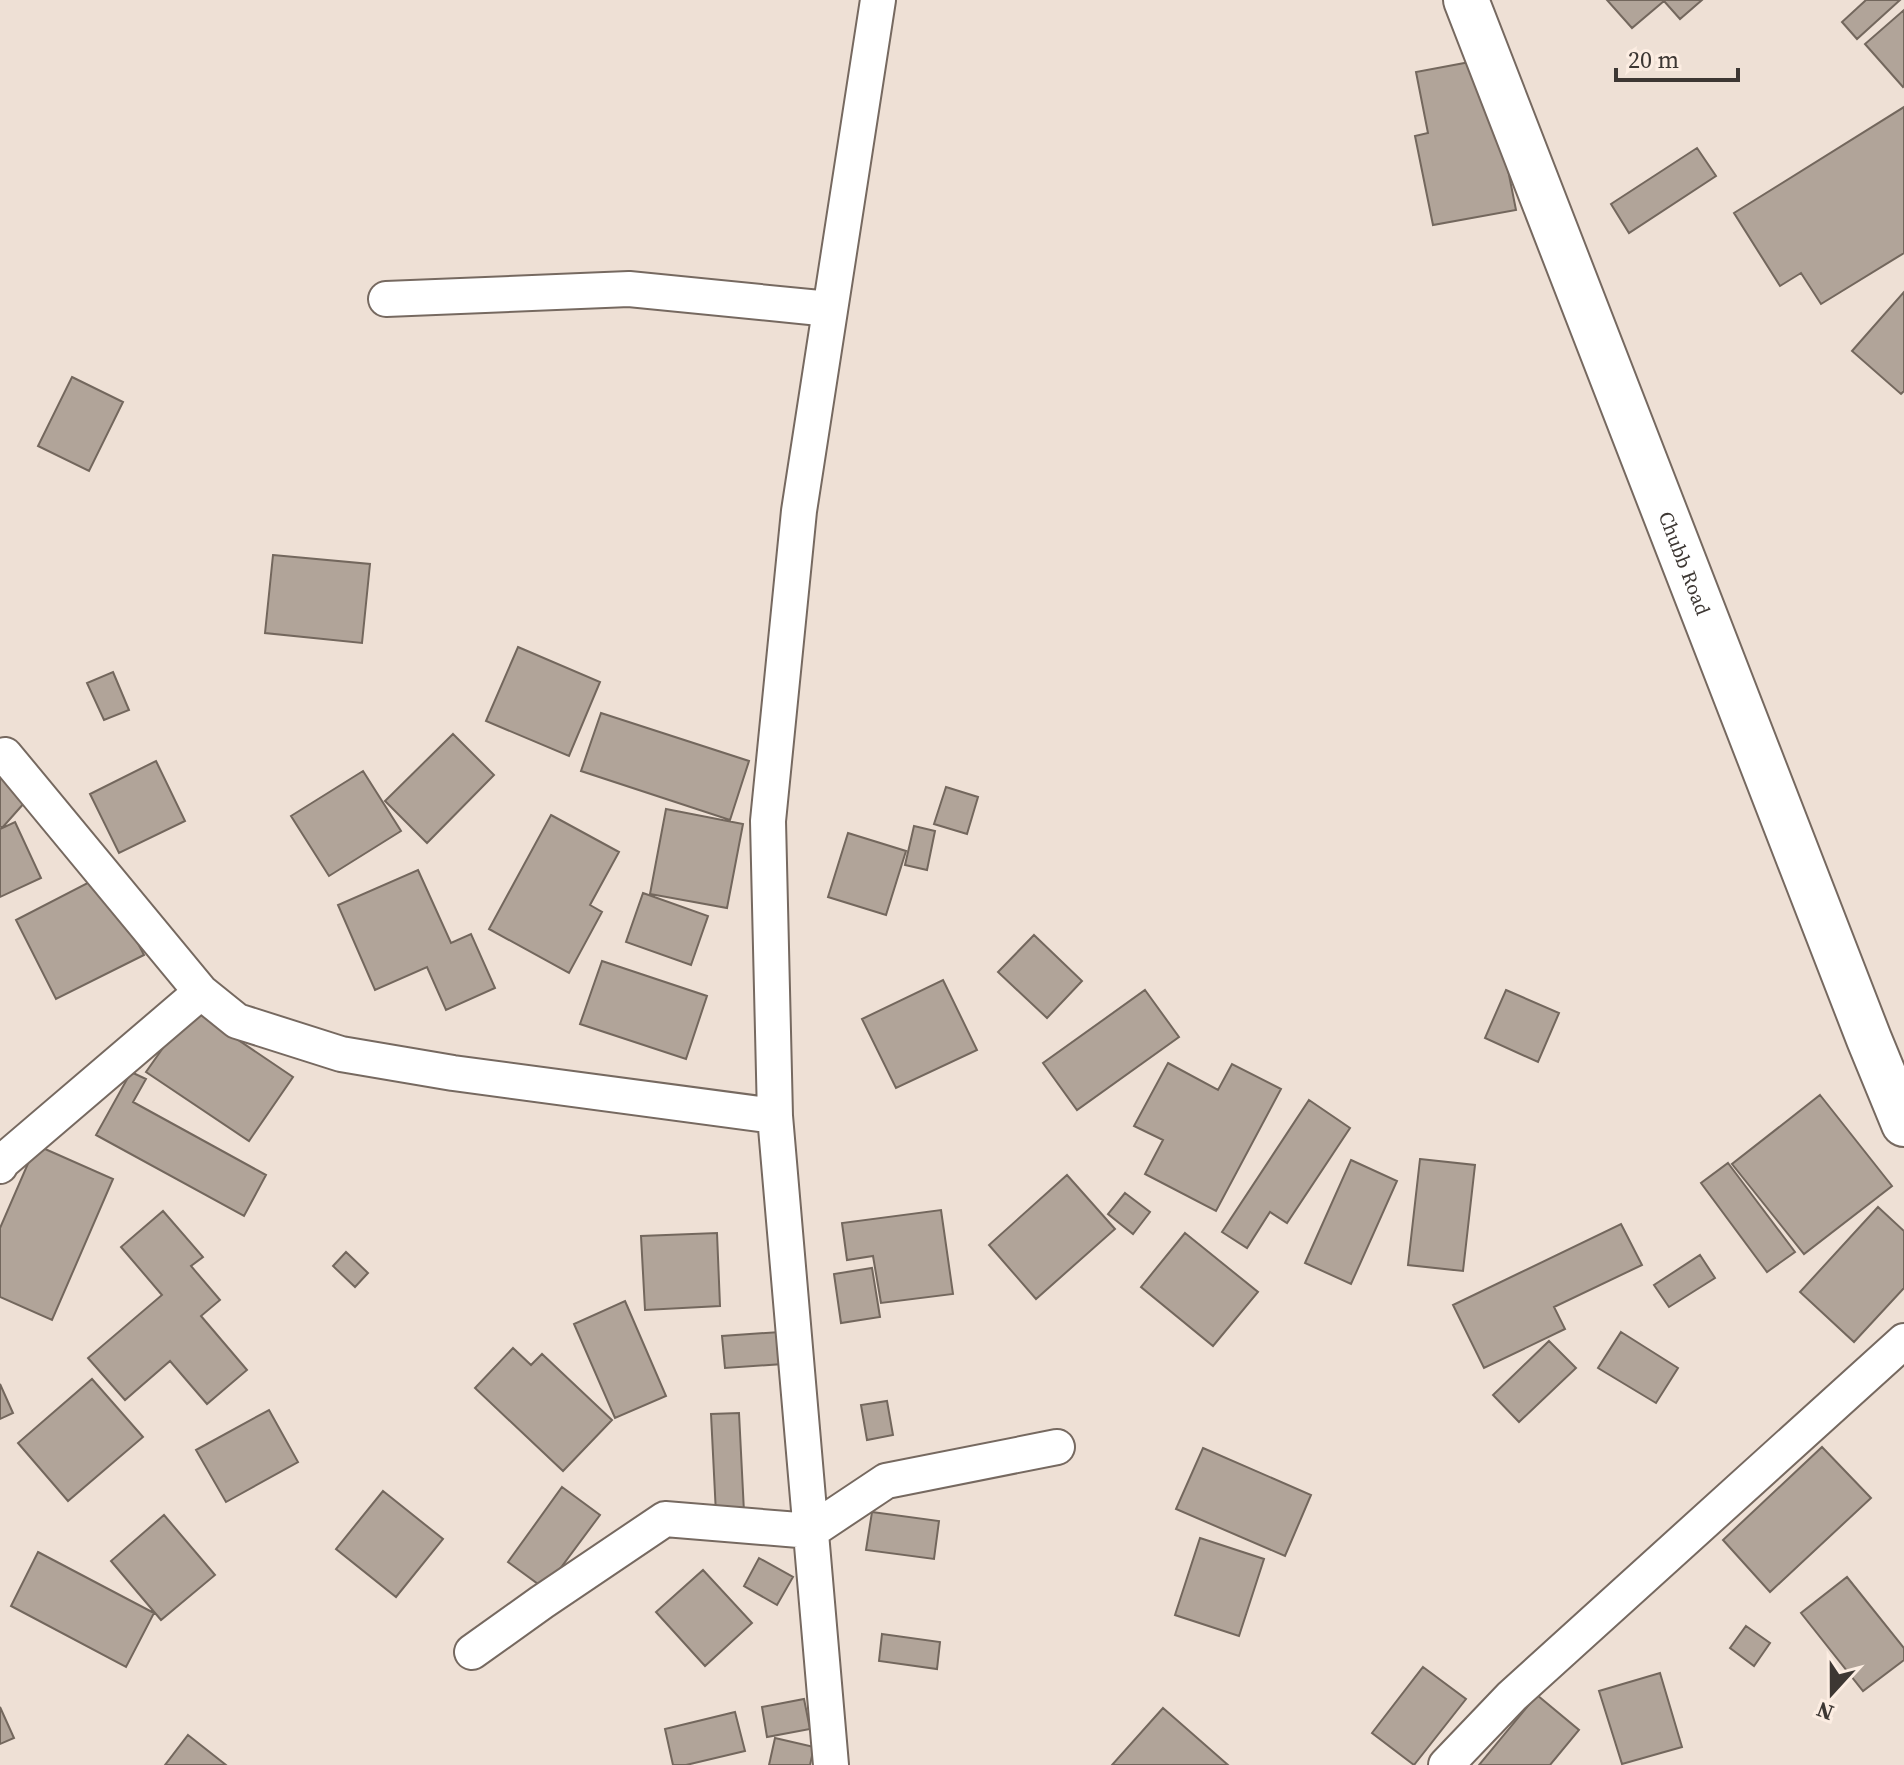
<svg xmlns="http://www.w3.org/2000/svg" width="1904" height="1765" font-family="'Source Serif 4',serif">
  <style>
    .building { fill: #b1a499; stroke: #73675d; stroke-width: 2 }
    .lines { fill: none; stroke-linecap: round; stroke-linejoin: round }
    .street-casing { stroke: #766960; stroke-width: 38 }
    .secondary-casing { stroke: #766960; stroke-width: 48 }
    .street { stroke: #fff; stroke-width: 34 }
    .secondary { stroke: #fff; stroke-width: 44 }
    .labels { text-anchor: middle; stroke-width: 7; stroke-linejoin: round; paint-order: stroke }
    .street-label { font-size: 20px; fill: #3d3733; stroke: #fcede2 }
  </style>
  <rect width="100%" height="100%" fill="#eee0d5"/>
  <path class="building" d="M1607,0H1702L1680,19L1664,1L1632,28Z
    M1866,0H1900L1857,39L1842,22Z
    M1904,10V86L1903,87L1865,44Z
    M1486,59L1516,210L1433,225L1415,136L1428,133L1416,72Z
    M1904,107V253L1821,304L1801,273L1780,286L1734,213Z
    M1697,148L1716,176L1629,233L1611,204Z
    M1904,292V391L1901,394L1852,351Z
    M72,377L123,402L89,471L38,446Z
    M273,555L370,564L362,643L265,633Z
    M518,647L600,682L569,756L486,721Z
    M113,672L129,710L104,720L87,683Z
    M601,713L749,761L730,820L581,771Z
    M453,734L494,775L427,843L385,801Z
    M156,761L185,821L119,853L90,794Z
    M0,766L33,793L2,828L0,826Z
    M363,771L401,831L329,876L291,816Z
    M946,787L978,797L967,834L934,824Z
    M666,809L743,824L727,908L650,894Z
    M551,815L619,852L590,905L602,912L569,973L489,929Z
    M15,822L41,878L0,897V829Z
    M914,826L935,831L927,870L905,865Z
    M848,833L906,851L886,915L828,897Z
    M418,870L451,943L471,934L495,988L446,1010L427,967L375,990L338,905Z
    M103,875L144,955L56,999L16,920Z
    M643,893L708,916L691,965L626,942Z
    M1034,935L1082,981L1047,1018L998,972Z
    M602,961L707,996L686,1059L580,1024Z
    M943,980L977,1050L896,1088L862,1019Z
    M1145,990L1179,1037L1077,1110L1043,1063Z
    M1506,990L1559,1013L1538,1062L1485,1038Z
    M191,1008L293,1077L249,1141L146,1072Z
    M1168,1063L1218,1090L1232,1064L1281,1089L1216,1211L1145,1174L1163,1140L1134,1126Z
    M131,1072L146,1079L133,1102L266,1175L244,1216L96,1135Z
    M1820,1095L1892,1186L1804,1254L1732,1164Z
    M1309,1100L1350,1128L1287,1223L1270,1212L1247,1248L1222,1232Z
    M36,1145L113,1179L52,1320L0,1297V1228Z
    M1420,1159L1475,1165L1463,1271L1408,1265Z
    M1351,1160L1397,1181L1351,1284L1305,1263Z
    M1728,1163L1795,1252L1767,1272L1701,1183Z
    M1067,1175L1115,1229L1036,1299L989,1245Z
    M1125,1193L1150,1212L1133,1234L1108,1214Z
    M1878,1207L1904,1231V1288L1854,1342L1800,1292Z
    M941,1210L953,1294L881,1303L873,1256L847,1260L842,1223Z
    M163,1211L203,1257L191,1266L220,1300L201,1316L247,1370L207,1404L170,1361L125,1400L88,1358L162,1295L121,1247Z
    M1621,1224L1642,1265L1554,1307L1565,1329L1484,1368L1453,1305Z
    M717,1233L720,1306L645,1310L641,1236Z
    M1185,1233L1258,1292L1213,1346L1141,1287Z
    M346,1252L368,1273L355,1287L333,1266Z
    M1700,1255L1715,1278L1669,1307L1654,1285Z
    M872,1268L880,1317L841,1323L834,1274Z
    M625,1301L666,1396L615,1418L574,1324Z
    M780,1332L783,1364L725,1368L722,1336Z
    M1621,1332L1678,1368L1656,1403L1598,1368Z
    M1549,1341L1576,1368L1519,1422L1493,1395Z
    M513,1348L531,1365L542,1354L612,1420L563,1471L475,1388Z
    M92,1379L143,1437L68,1501L18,1443Z
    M0,1384L13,1413L0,1419Z
    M887,1401L893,1435L867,1440L861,1405Z
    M269,1410L298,1462L226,1502L196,1450Z
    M739,1413L744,1512L716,1514L711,1414Z
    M1822,1447L1871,1498L1770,1592L1723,1540Z
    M1203,1448L1311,1495L1285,1556L1176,1509Z
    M562,1487L600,1515L545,1589L508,1562Z
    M383,1491L443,1539L396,1597L336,1549Z
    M872,1512L939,1521L934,1559L866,1550Z
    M164,1515L215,1575L161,1620L111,1561Z
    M1200,1538L1264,1559L1239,1636L1175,1615Z
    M38,1552L154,1613L126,1667L11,1606Z
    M759,1558L793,1577L777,1605L744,1586Z
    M703,1570L752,1623L705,1666L656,1612Z
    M1847,1577L1904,1648V1660L1863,1691L1801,1613Z
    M1746,1626L1770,1643L1754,1666L1730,1648Z
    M882,1634L940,1642L937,1669L879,1661Z
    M1423,1667L1466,1699L1414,1765L1372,1733Z
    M1660,1673L1682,1747L1622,1764L1599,1691Z
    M1537,1695L1579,1730L1550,1765H1479Z
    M804,1699L810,1729L767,1737L762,1707Z
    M0,1707L14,1738L0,1744Z
    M1163,1708L1228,1765H1112Z
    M735,1712L745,1751L686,1765H673L665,1729Z
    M188,1735L226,1765H165Z
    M775,1738L814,1747L810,1765H769Z"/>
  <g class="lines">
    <defs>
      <path id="street" d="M386,299L629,289L830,309
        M5,755L201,992L237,1021L341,1054L453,1073L775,1116
        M0,1166L2,1162L201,992
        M472,1652L542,1602L665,1519L811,1531L886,1481L1057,1447
        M831,1765L775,1116L768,821L799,511L878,0
        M1446,1765L1512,1696L1904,1341"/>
      <g id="secondary">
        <path id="s1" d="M1466,0L1869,1039L1904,1124"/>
      </g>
    </defs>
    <use href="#street" class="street-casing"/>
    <use href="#secondary" class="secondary-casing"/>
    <use href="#street" class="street"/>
    <use href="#secondary" class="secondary"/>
  </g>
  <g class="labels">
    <g class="street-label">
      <text dy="7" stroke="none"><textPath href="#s1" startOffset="604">Chubb Road</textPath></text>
    </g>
  </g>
  <g transform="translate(1832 1693) rotate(201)" stroke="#fcede2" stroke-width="6" paint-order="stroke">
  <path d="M0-6L14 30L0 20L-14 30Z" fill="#3d3733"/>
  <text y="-12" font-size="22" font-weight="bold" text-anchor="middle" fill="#3d3733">N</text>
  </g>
  <path d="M1616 68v12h122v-12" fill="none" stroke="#3d3733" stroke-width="4"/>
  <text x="1628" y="68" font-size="24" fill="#3d3733" stroke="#fcede2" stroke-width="6" paint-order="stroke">20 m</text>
</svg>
